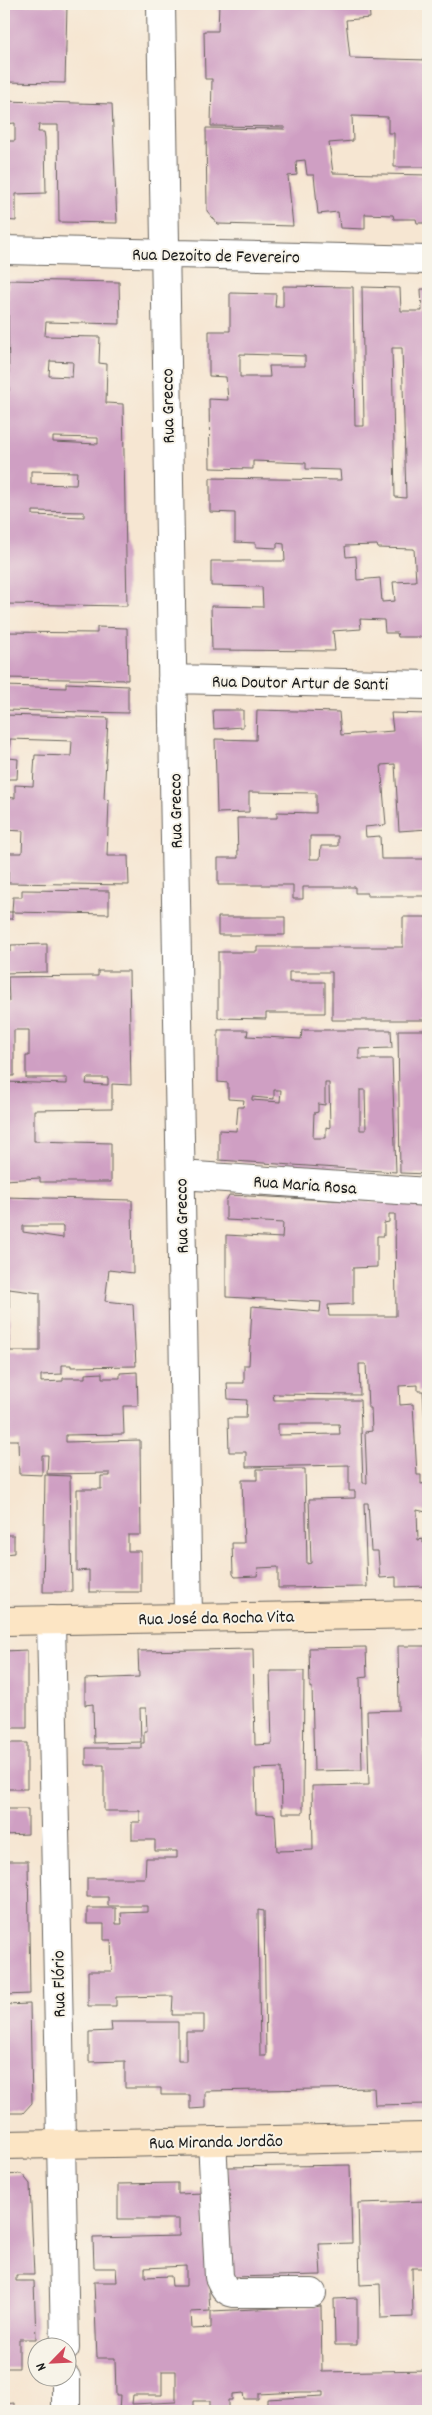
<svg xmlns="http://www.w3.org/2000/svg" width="432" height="2415" font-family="Dekko,sans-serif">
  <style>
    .building { fill: #cf9fc3; fill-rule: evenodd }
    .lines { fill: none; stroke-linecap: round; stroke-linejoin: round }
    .street-casing { stroke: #68635c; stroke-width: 30 }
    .secondary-casing { stroke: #68635c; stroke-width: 30 }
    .street { stroke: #fff; stroke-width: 28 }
    .secondary { stroke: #fce5c4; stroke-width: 28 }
    .labels { text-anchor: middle; stroke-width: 4; stroke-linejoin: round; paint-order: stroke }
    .street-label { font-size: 18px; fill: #1c1c1c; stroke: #f7f3e8 }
  </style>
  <rect width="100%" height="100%" fill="#f7f3e8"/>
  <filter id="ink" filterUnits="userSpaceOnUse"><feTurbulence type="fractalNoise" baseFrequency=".02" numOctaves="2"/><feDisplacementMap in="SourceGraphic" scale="10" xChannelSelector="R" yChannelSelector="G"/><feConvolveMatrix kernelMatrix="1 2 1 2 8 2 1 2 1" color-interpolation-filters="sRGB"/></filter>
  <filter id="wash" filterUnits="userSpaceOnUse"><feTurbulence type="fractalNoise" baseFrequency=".0096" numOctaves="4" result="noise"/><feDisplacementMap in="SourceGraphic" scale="20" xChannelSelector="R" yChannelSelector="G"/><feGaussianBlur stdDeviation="1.12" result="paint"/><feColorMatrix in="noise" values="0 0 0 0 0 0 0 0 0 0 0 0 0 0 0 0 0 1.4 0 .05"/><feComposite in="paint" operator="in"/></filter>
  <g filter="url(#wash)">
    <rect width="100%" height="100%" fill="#f6e6d2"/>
    <g id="blocks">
      <path class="building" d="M4,4L67,6L65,83L4,82Z
        M219,4H369L370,18L346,20L350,58L428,60V167H394V133H388V117L352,116L353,141L329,143L333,173L428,175V223H417L416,219H394L393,215L365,214V229L340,228L338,212L318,214L314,175H307L305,160L296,161L297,175L288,176L293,226L218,224L207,211L206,128L285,129V127L211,126L212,79H205L204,31H218Z
        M4,101L112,104L117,223L59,222L58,125H39L38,132H44L45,138L46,193L16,194V221L4,220V141H15V123L4,124Z
        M8,280L119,282L120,324L46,322L45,336L100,337L99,363L107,364L106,403L123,404L127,606L4,604V391H9ZM50,361L73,362L72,377L49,376ZM53,437L98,438V444L53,442ZM31,471L77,472L76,485L31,484ZM33,511L84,512V517L33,515Z
        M283,286L353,287L355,426H364L362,287L400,288L401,311H422L421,289H428V501H424L425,516H428V637H398L397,633H385L384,620L360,619L361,629L333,631L335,651L212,650L211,606L263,607L262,587L211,586V561H285L284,544L277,543V548L256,547V543L235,542V513L210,512V478L341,480L340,470L306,469V463L253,461V469L210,468L209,399L228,400L226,377L209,376V331H230V293L276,294L275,307H283ZM392,348H402L406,498L395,497ZM240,354L305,356V366H269L270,377H240ZM377,545L378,548L414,549L416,581L393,582L395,601L382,602L380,578L357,580L356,556L346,557L345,546Z
        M97,627L127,628L128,680L4,678V632L97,633Z
        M66,683L128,686V713L4,710V686L66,688Z
        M213,710H243V727L214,729Z
        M257,710L339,712L341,735L393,731L391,713L428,714V829L399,831L395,764L381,765L386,825L365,827L366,837L380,836L381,859H428V896H367V893H355V887H303V899H293V885H218V858H238L237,818H277V812L316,813V793L249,792V812L217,813L215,739L256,740ZM310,836H338V846H321L320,859H310Z
        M4,715L108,718L104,799L109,800L107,856H128L129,885L8,883L9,853H22L23,831L4,830V797L15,798V785L33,786L35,755L71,756L72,741L10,739L9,758L18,759L17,779H4Z
        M22,890L109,891V914L12,912L13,897H22Z
        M4,912H12V919H4Z
        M218,917H285V935H218Z
        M403,917H428V1017H425V1020H332V972H289V982H325V1013H266V1019L218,1018V952H257V947H403Z
        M47,944V972L4,973V951H11V945Z
        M98,971H129L131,1085L112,1084V1109L34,1110V1141L111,1143V1182H40V1178L4,1180V1082L67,1084V1078H26V1056H29V1030H14V1076H4V1002H9L8,977L98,976ZM87,1078H108V1085L86,1084Z
        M218,1030H248L247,1036L301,1039L302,1030H391L392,1048L359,1049V1059H392L396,1172L219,1160V1130L236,1131L238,1107H243L244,1100L228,1099V1083L218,1082ZM325,1083H329L330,1128L326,1127V1138H313L314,1113L318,1112V1104L325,1105ZM274,1090H281L280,1102L252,1100V1097L274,1099ZM360,1090H365L366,1130H360Z
        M398,1030H428V1174L400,1173Z
        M229,1195L428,1205V1474L423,1391H418V1385L399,1386L400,1405L413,1404L417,1475H421V1484L428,1483V1527L426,1512L417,1510L418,1540L423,1539V1543H428V1586L396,1587V1577L380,1578L378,1551H371L368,1503H364L367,1587L278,1588V1567L258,1568L257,1576L235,1577L233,1574L232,1543H244L242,1480H257V1469H305L307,1564L311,1563L309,1499L355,1498V1491H349V1465L246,1467V1452H229L228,1418H246L247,1400L228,1399L227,1383H244V1365H249L252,1306L320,1312L321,1302L226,1297V1235L282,1238L283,1223L226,1220V1201ZM389,1214H395L396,1316H329L328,1305L353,1304V1268L377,1267V1236H384V1223L389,1222ZM359,1364H366L368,1408H371L372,1431L365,1432L367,1483H363L360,1400H274L273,1394L360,1395ZM278,1424H339L340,1434L278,1435Z
        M4,1197L132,1200L133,1273L109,1270L105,1301L133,1304L136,1366L71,1367V1365H62V1374L41,1375V1382L63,1381V1378H85V1374L102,1373V1378H120V1373L137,1372L138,1406H123L124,1434L66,1435V1442L140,1440L141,1535H128V1551H141V1592H89V1570L77,1571V1489H101V1476H110V1473L47,1474L48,1455H42V1475L19,1474L18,1440H4ZM23,1226H63V1238L23,1232ZM9,1289L40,1293V1351H10Z
        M45,1475L70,1476L72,1592H43Z
        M4,1535H14V1553L4,1554Z
        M398,1646H428V1740H424L425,1784H428V2104L375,2105L374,2088L205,2091V2108L190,2109V2095H161V2088H125V2061L89,2062V2032L112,2031L111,2022H178V2061H186V2032H204V2015H172L173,1996L116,1997V2006H88V1971H112L111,1940H104V1924H87V1908H116V1924H122L121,1913L147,1912V1906H108V1897H87V1878H145L146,1858H177V1851H155V1840H132V1822H140V1811H104V1765H86V1748H141V1743H144V1731H147L146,1708H140L141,1742L94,1743L93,1704L85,1705V1679L139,1677L138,1651L253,1649L255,1745L272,1744L270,1671H304L303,1813H282L281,1768L255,1769L256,1814L275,1815L277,1851L313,1850L312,1786L369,1785L367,1711L399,1710ZM258,1910L264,1911L266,2056H260Z
        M366,1647L367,1677L360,1678L362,1770L314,1771L312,1687L310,1688L309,1648Z
        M27,1650V1728H4V1651Z
        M4,1743H27V1789H4Z
        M4,1809H28V1834L4,1835Z
        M4,1861H28L30,1994L4,1995Z
        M30,2004L32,2103L23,2113H4V2005Z
        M350,2165L352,2243L319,2244L321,2275L231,2277L227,2167Z
        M22,2174L30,2184L34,2275H16V2281H34L36,2339H19V2368H4V2279H8V2275H4V2175Z
        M178,2183V2194L203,2193L210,2311L191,2312L192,2329L211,2328V2311L321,2306L322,2372L428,2370V2411H210V2401H193V2411H119L120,2395H116L115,2358H97L94,2282H117L116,2268H94L93,2238L179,2236V2219H118V2184ZM186,2266V2286H172L171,2276L145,2277V2268ZM162,2371H176V2402L132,2404L133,2395H162ZM299,2392H323V2396L267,2399V2408L228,2409V2400H232V2394L243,2393L244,2399H258V2394Z
        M428,2201V2268H412L413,2317L381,2318L380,2284L360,2285L358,2203Z
        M357,2298V2345H335L334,2299Z
        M14,2403V2411H4V2404Z"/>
    </g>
  </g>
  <g filter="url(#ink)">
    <use href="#blocks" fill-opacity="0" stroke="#68635c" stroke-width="1"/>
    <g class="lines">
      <defs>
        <path id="street" d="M161,4L188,1617
          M4,250L428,260
          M172,679L428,685
          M181,1175L428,1192
          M51,1620L65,2348
          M212,2141L219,2277C223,2285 224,2291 234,2293H312
          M66,2378V2411"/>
        <path id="secondary" d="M4,1621L428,1614
          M4,2145L428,2137"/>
      </defs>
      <use href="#street" class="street-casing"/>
      <use href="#secondary" class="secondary-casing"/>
      <use href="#street" class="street"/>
      <use href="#secondary" class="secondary"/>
    </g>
  </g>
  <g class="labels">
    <g class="street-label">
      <text transform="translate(216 255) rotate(1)" y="6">Rua Dezoito de Fevereiro</text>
      <text transform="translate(167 406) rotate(-91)" y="6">Rua Grecco</text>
      <text transform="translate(300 682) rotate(1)" y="6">Rua Doutor Artur de Santi</text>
      <text transform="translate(175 811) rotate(-91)" y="6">Rua Grecco</text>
      <text transform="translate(305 1184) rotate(4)" y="6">Rua Maria Rosa</text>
      <text transform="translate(181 1216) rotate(-91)" y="6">Rua Grecco</text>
      <text transform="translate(216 1617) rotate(-1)" y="6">Rua José da Rocha Vita</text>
      <text transform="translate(58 1984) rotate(-91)" y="6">Rua Flório</text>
      <text transform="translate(216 2141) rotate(-1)" y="6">Rua Miranda Jordão</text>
    </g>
  </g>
  <rect width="432" height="2415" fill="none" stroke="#f7f3e8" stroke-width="20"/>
  <g transform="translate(52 2362) rotate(246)"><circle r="24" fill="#f7f3e8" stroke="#9f9d96"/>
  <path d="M0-4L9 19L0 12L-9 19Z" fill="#d1495b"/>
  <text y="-8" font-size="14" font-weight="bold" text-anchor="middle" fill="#1c1c1c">N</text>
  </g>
</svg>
